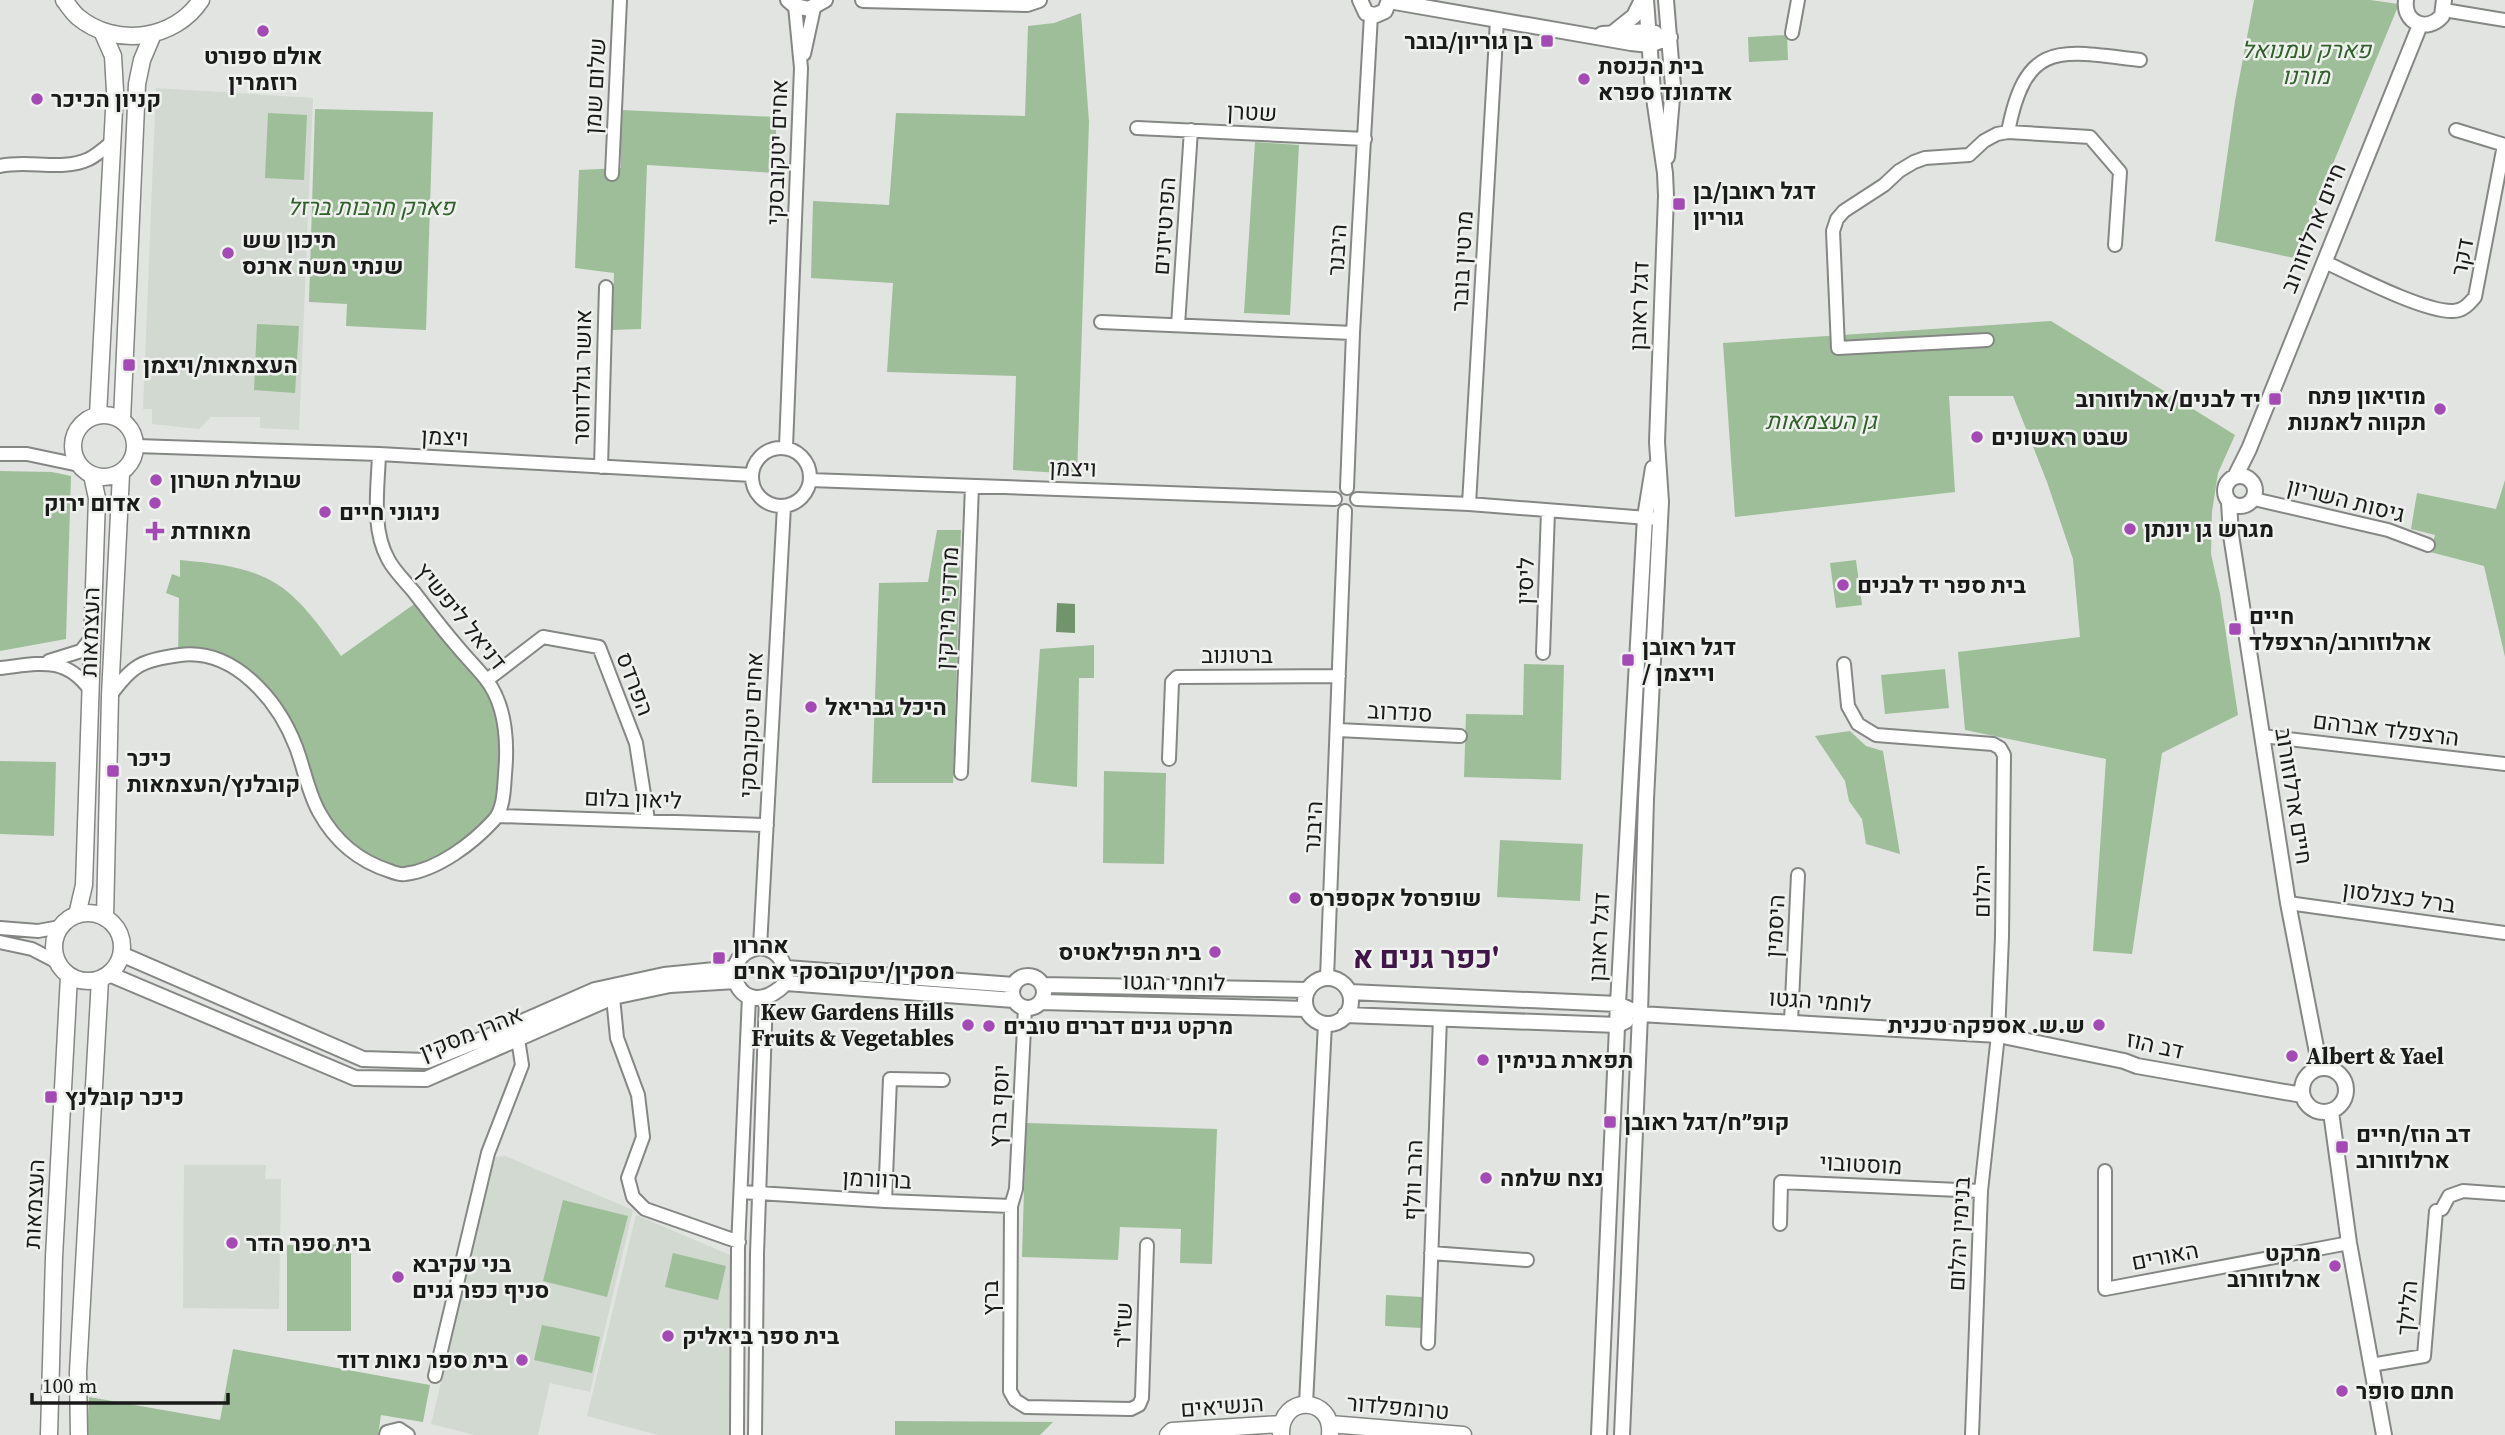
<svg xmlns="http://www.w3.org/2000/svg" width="2505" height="1435" font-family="'Source Serif 4',Heebo,serif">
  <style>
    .built { fill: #d1d9d0 }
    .green { fill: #9ebe99 }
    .water { fill: #71946c }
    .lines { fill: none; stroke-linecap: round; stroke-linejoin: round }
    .minor-casing { stroke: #848784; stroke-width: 16 }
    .tertiary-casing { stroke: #848784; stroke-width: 18 }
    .secondary-casing { stroke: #848784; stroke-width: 19 }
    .minor { stroke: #fff; stroke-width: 12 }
    .tertiary { stroke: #fff; stroke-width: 14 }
    .secondary { stroke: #fff; stroke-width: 16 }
    .poi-dot { fill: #a44ab5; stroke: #eff1ee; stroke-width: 2.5 }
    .labels { text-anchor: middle; stroke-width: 5; stroke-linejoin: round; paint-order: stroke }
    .poi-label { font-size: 23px; font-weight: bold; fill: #191a19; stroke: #eff1ee; text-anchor: start }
    .park-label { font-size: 23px; font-style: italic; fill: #31612a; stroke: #eff1ee }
    .street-label { font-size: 23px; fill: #191a19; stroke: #eff1ee }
    .district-label { font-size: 30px; font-weight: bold; fill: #401548; stroke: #eff1ee }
  </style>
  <rect width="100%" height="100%" fill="#e2e4e1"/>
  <path class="built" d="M156,88L313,98L299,430L260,428V417H211L199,429L152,424V409H143Z
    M505,1156L633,1210L590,1392L550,1383L538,1435H475L431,1424L495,1157Z
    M184,1165H266L265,1179H281L279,1309L183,1308Z
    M636,1215L730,1255V1435H658L587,1416Z"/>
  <path class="green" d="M2254,0H2370L2399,4L2294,258L2215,241L2235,101Z
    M1081,13L1089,122L1077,474L1013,470L1016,376L887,372L893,283L811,278L813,201L889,205L896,113L1025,116L1028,26L1054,23Z
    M1787,35L1788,60L1749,62L1748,37Z
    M315,109L433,112L426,330L346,326L347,304L309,302Z
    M621,110L776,117V173L647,165L641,329L612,330L614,273L575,268L579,170L621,168Z
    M268,113L307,115L304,180L265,178Z
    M1255,142L1299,145L1290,315L1244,313Z
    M2051,321L2235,435L2218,473L2212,512L2211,554L2220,594L2238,715L2162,753L2132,954L2093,951L2106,759L1965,730L1958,652L2080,637L2073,559L2047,482L2013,396H1949L1955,492L1735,517L1723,343Z
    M257,324L299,326L295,393L254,390Z
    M0,471L52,472L71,476L66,639L0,651Z
    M2505,480V657L2484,566L2430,552L2435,535L2411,529L2417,493L2496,509Z
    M937,530H961L953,783H872L879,583L928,582Z
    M180,560C271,568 289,581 341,656L420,600L498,699L504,791L482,833L407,874L357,856L318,811L295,745L241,672L178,655L179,598L166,593L172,574L180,577Z
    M1856,560L1862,605L1836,608L1830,563Z
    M1094,645V678H1079L1077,787L1031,782L1040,649Z
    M1524,664L1564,665L1561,780L1464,777L1466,714L1523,715Z
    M1945,669L1949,708L1885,714L1881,675Z
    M1850,731L1866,746L1883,751L1900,854L1866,844L1862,819L1849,801L1845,781L1815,736Z
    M0,761L56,762L54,836L0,834Z
    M1104,771L1166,773L1164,864L1103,863Z
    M1500,840L1583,844L1580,901L1497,897Z
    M1026,1123L1217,1129L1212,1264L1180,1263L1181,1229L1120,1227L1118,1260L1022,1257Z
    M563,1200L628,1216L607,1297L543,1281Z
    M351,1244V1331H287V1245Z
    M673,1253L726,1266L718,1300L665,1287Z
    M1386,1295L1422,1297L1421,1328L1385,1326Z
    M542,1325L600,1337L592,1373L534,1360Z
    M233,1349L430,1385L423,1422L381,1415L378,1435H87L89,1397L220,1420Z
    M895,1421L1053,1422L1040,1435H895Z"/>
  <path class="water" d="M1057,603L1075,604V633L1056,632Z"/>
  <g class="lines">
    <defs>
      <path id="minor" d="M2444,10L2505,20
        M1792,33L1798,0
        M804,54L814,8
        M1137,128L1365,139
        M2456,130L2505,145
        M2008,132C2026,38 2061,51 2140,60
        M0,166C29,159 61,172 89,159C97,155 105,148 112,142
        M612,174L620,0
        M2325,262C2353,275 2424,312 2453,311C2463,311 2469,304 2475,297L2504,145
        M1101,322L1353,333
        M1178,325L1191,130
        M1987,340L1838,348L1833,231L1837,219L1844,211L1884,185L1899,171L1914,162L1925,158L1969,155L1984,141L1997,134L2008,132L2090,137L2120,172L2115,245
        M136,446L379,454L752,475
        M786,447L801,68L795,6
        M752 477a29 29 0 1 1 58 0a29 29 0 1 1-58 0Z
        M0,454H27L79,465
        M601,467L606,287
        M810,480L1335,499
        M1347,488L1353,333L1371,15
        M1357,499L1469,504L1660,519
        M2254,499L2388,530L2428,545
        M1469,504L1497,20
        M1543,653L1548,511
        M49,661L81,651L92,637
        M1844,664L1848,706L1858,724L1876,735L1993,744L2000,748L2004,755L2002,937L1998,1035L1981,1191L1972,1435
        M0,668C38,664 65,655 90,690
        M487,680L543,637L599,647L636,743L648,820
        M110,696C132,665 142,660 180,655C234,648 278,700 296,747C304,768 308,792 319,812C335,841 358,861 390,871C395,873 400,875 405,874C438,870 473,843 494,820C504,809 504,788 505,774C508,742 506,704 485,678C476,667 466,657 457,646C442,629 428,610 414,592C406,582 394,571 388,559C371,528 378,488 379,454
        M1338,730L1460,736
        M2262,736L2505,764
        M1169,759L1172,682L1177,677L1339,676
        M961,773L972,486
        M498,816L767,825
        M2288,903L2505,933
        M0,928L38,931L60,927
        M0,942L32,949L57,962
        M760,947L784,506
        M1327,978L1345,511
        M613,997L617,1038L638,1095L643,1137L628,1178L633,1197L645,1209L739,1242
        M1025,1008L1016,1189L1011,1206L1010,1391L1015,1400L1026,1407L1131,1409L1139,1405L1142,1398L1147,1245
        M1791,1021L1798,875
        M2105,1171V1289L2349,1243
        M741,1192L885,1201L1011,1206
        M885,1201L890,1079L943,1080
        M2442,1209L2449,1196L2463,1191L2505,1194
        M1780,1224L1781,1182L1981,1191
        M1431,1253L1527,1260
        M1428,1343L1440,1018
        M2371,1365L2424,1356L2436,1211
        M435,1376L488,1153L522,1065L518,1039
        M1306,1404L1325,1023
        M386,1435L387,1432L399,1429L408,1435
        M737,1435L738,1248L749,996
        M755,1435L757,1254L766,998"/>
      <path id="tertiary" d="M788,0L795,6L809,9L825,0
        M863,0L1027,4L1039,0
        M1360,0L1366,13L1376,15L1385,11L1389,0
        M1666,0L1673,86L1667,157
        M2406,0C2403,23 2427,33 2442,16L2444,0
        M1389,1L1631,43L1650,45L1670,37
        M1614,32L1634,16L1642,0
        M1602,34L1649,31L1655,33
        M2225 491a15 15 0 1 1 30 0a15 15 0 1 1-30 0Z
        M2235,477L2249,449L2420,25
        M2229,502L2231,535L2288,903L2320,1068
        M760,947C781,950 786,964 786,983C740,1029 711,955 760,947Z
        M121,954L363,1059L427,1061L490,1036L595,990L664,975L735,968
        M786,968L1014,985
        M109,974L355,1078L426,1079L613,997L670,985L736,981
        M1012 992a16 16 0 1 1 32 0a16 16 0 1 1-32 0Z
        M1305 1001a23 23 0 1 1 46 0a23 23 0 1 1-46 0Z
        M786,983L1014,1000
        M1042,985L1308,990
        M1349,992L1618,1004L1640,1014L1998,1035L2124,1061L2137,1066L2302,1095
        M1041,1002L1306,1009
        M1345,1015L1618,1025L1626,1021
        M2302 1090a22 22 0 1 1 44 0a22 22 0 1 1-44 0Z
        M2331,1112L2349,1243L2384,1435
        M1599,1435L1618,1004L1645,517L1653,468
        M1622,1435L1640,1014L1646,799L1661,502L1657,442L1666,196L1665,173L1653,91L1646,0"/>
      <path id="secondary" d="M64,0C68,5 73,13 78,17C115,48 175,40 201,0
        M73 446a31 31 0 1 1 62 0a31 31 0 1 1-62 0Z
        M98,415L115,91L113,56L102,31
        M122,420L137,84L142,60L153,34
        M54 947a34 34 0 1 1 68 0a34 34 0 1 1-68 0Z
        M77,915L84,885L97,498L92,475
        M105,918L110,696L121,474
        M1330,1424L1463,1435
        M1281,1434C1280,1394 1334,1396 1330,1435
        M49,1435L54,1257L69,976
        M79,1435L78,1372L100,979
        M1168,1435L1172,1431L1281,1424"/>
    </defs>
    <use href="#minor" class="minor-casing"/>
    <use href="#tertiary" class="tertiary-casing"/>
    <use href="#secondary" class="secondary-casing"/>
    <use href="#minor" class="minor"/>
    <use href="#tertiary" class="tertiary"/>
    <use href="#secondary" class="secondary"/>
  </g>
  <g class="poi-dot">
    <circle cx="263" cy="31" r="7"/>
    <rect x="1540" y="34" width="14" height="14" rx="3.5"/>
    <circle cx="1584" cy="79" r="7"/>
    <circle cx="37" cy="99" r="7"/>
    <rect x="1672" y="197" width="14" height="14" rx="3.5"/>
    <circle cx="228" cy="253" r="7"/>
    <rect x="122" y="358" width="14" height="14" rx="3.5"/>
    <rect x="2268" y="392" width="14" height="14" rx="3.5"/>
    <circle cx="2440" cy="409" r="7"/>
    <circle cx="1977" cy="437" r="7"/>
    <circle cx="156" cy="480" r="7"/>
    <circle cx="155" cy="503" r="7"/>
    <circle cx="325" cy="512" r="7"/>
    <circle cx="2130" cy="529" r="7"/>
    <path d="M151.5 520.5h7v7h7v7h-7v7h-7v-7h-7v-7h7z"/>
    <circle cx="1843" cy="585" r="7"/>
    <rect x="2228" y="622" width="14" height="14" rx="3.5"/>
    <rect x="1621" y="653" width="14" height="14" rx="3.5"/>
    <circle cx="811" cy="707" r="7"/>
    <rect x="106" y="764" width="14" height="14" rx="3.5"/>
    <circle cx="1295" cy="898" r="7"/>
    <circle cx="1215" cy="952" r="7"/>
    <rect x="712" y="951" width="14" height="14" rx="3.5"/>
    <circle cx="968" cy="1025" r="7"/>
    <circle cx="2099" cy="1025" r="7"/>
    <circle cx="989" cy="1026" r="7"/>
    <circle cx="2292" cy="1056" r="7"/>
    <circle cx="1483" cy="1060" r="7"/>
    <rect x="44" y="1090" width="14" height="14" rx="3.5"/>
    <rect x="1603" y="1115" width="14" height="14" rx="3.5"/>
    <rect x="2335" y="1140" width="14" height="14" rx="3.5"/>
    <circle cx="1486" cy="1178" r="7"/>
    <circle cx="232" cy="1243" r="7"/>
    <circle cx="2335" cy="1266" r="7"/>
    <circle cx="398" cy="1277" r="7"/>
    <circle cx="668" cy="1336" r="7"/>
    <circle cx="522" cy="1360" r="7"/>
    <circle cx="2342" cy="1391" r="7"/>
  </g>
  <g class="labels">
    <g class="poi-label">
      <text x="1533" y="49" text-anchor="end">בן גוריון/בובר</text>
      <text x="263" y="64" text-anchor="middle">אולם ספורט<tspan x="263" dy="26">רוזמרין</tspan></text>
      <text x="1598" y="74">בית הכנסת<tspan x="1598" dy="26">אדמונד ספרא</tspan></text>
      <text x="51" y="107">קניון הכיכר</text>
      <text x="1693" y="199">דגל ראובן/בן<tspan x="1693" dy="26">גוריון</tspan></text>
      <text x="242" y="248">תיכון שש<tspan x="242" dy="26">שנתי משה ארנס</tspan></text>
      <text x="143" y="373">העצמאות/ויצמן</text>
      <text x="2426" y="404" text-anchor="end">מוזיאון פתח<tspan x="2426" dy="26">תקווה לאמנות</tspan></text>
      <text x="2261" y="407" text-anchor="end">יד לבנים/ארלוזורוב</text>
      <text x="1991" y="445">שבט ראשונים</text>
      <text x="170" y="488">שבולת השרון</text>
      <text x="141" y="511" text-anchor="end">אדום ירוק</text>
      <text x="339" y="520">ניגוני חיים</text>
      <text x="2144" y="537">מגרש גן יונתן</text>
      <text x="171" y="539">מאוחדת</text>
      <text x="1857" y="593">בית ספר יד לבנים</text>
      <text x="2249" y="624">חיים<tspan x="2249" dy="26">ארלוזורוב/הרצפלד</tspan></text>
      <text x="1642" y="655">דגל ראובן<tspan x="1642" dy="26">/ וייצמן</tspan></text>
      <text x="825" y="715">היכל גבריאל</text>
      <text x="127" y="766">כיכר<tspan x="127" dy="26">קובלנץ/העצמאות</tspan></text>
      <text x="1309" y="906">שופרסל אקספרס</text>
      <text x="733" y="953">אהרון<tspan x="733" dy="26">מסקין/יטקובסקי אחים</tspan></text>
      <text x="1201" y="960" text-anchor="end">בית הפילאטיס</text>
      <text x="954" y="1020" text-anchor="end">Kew Gardens Hills<tspan x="954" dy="26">Fruits &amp; Vegetables</tspan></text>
      <text x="2085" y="1033" text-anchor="end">ש.ש. אספקה טכנית</text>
      <text x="1003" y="1034">מרקט גנים דברים טובים</text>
      <text x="2306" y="1064">Albert &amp; Yael</text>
      <text x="1497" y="1068">תפארת בנימין</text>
      <text x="65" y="1105">כיכר קובלנץ</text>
      <text x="1624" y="1130">קופ״ח/דגל ראובן</text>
      <text x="2356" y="1142">דב הוז/חיים<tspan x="2356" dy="26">ארלוזורוב</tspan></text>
      <text x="1500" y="1186">נצח שלמה</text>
      <text x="246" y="1251">בית ספר הדר</text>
      <text x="2321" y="1261" text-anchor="end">מרקט<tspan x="2321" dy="26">ארלוזורוב</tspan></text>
      <text x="412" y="1272">בני עקיבא<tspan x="412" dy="26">סניף כפר גנים</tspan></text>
      <text x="682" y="1344">בית ספר ביאליק</text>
      <text x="508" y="1368" text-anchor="end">בית ספר נאות דוד</text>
      <text x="2356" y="1399">חתם סופר</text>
    </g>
    <g class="park-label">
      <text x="2306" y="58">פארק עמנואל<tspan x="2306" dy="26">מורנו</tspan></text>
      <text x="371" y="215">פארק חרבות ברזל</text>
      <text x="1821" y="429">גן העצמאות</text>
    </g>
    <g class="street-label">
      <text transform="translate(595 86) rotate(-87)" y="8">שלום שמן</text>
      <text transform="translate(1252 112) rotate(3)" y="8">שטרן</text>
      <text transform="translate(777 152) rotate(-88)" y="8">אחים יטקובסקי</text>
      <text transform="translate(1164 226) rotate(-86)" y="8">הפרטיזנים</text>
      <text transform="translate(2313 228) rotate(-68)" y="8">חיים ארלוזורוב</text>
      <text transform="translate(1337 250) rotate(-86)" y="8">היבנר</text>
      <text transform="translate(2462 257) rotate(-79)" y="8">דקר</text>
      <text transform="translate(1462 261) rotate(-87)" y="8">מרטין בובר</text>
      <text transform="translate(1639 306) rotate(-88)" y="8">דגל ראובן</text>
      <text transform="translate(582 377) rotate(-89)" y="8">אושר גולדווסר</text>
      <text transform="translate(445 437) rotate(3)" y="8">ויצמן</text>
      <text transform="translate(1073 468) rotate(2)" y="8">ויצמן</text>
      <text transform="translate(2346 500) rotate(14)" y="8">גיסות השריון</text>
      <text transform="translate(1525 581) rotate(-88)" y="8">ליסין</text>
      <text transform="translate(947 608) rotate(-87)" y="8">מרדכי מירקין</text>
      <text transform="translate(461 616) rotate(51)" y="8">דניאל ליפשיץ</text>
      <text transform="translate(90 632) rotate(-88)" y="8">העצמאות</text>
      <text x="1237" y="663">ברטונוב</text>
      <text transform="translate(635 684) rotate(69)" y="8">הפרדס</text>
      <text transform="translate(1400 712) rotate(3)" y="8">סנדרוב</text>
      <text transform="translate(751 725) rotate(-87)" y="8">אחים יטקובסקי</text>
      <text transform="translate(2386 729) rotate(7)" y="8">הרצפלד אברהם</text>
      <text transform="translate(2294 796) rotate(81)" y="8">חיים ארלוזורוב</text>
      <text transform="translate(633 799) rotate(2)" y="8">ליאון בלום</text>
      <text transform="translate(1313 827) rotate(-87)" y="8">היבנר</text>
      <text transform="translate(1982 891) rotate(-89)" y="8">יהלום</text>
      <text transform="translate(2399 897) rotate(8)" y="8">ברל כצנלסון</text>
      <text transform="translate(1775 926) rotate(-87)" y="8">היסמין</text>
      <text transform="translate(1599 937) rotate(-87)" y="8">דגל ראובן</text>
      <text transform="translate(1174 982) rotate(1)" y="8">לוחמי הגטו</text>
      <text transform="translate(1820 1001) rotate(4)" y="8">לוחמי הגטו</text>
      <text transform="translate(471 1033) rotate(-22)" y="8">אהרן מסקין</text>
      <text transform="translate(2155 1045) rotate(13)" y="8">דב הוז</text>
      <text transform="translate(999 1106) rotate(-87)" y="8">יוסף ברץ</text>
      <text transform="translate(1861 1164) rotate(3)" y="8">מוסטובוי</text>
      <text transform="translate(877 1179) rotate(3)" y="8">ברוורמן</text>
      <text transform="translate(1413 1180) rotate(-88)" y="8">הרב וולף</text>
      <text transform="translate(34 1204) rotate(-87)" y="8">העצמאות</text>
      <text transform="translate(1959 1234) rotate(-87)" y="8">בנימין יהלום</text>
      <text transform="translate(2165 1256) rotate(-11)" y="8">האורים</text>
      <text transform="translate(990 1298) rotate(-90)" y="8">ברץ</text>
      <text transform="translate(2407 1308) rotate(-85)" y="8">הלילך</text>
      <text transform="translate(1123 1325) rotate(-88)" y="8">שז"ר</text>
      <text transform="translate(1222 1406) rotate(-4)" y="8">הנשיאים</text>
      <text transform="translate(1398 1407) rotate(5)" y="8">טרומפלדור</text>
    </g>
    <g class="district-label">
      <text x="1426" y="968">כפר גנים א'</text>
    </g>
  </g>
  <path d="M32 1393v10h196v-10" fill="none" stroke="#191a19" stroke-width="3.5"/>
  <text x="42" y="1393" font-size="21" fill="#191a19" stroke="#eff1ee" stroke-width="5" paint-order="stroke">100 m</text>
</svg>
